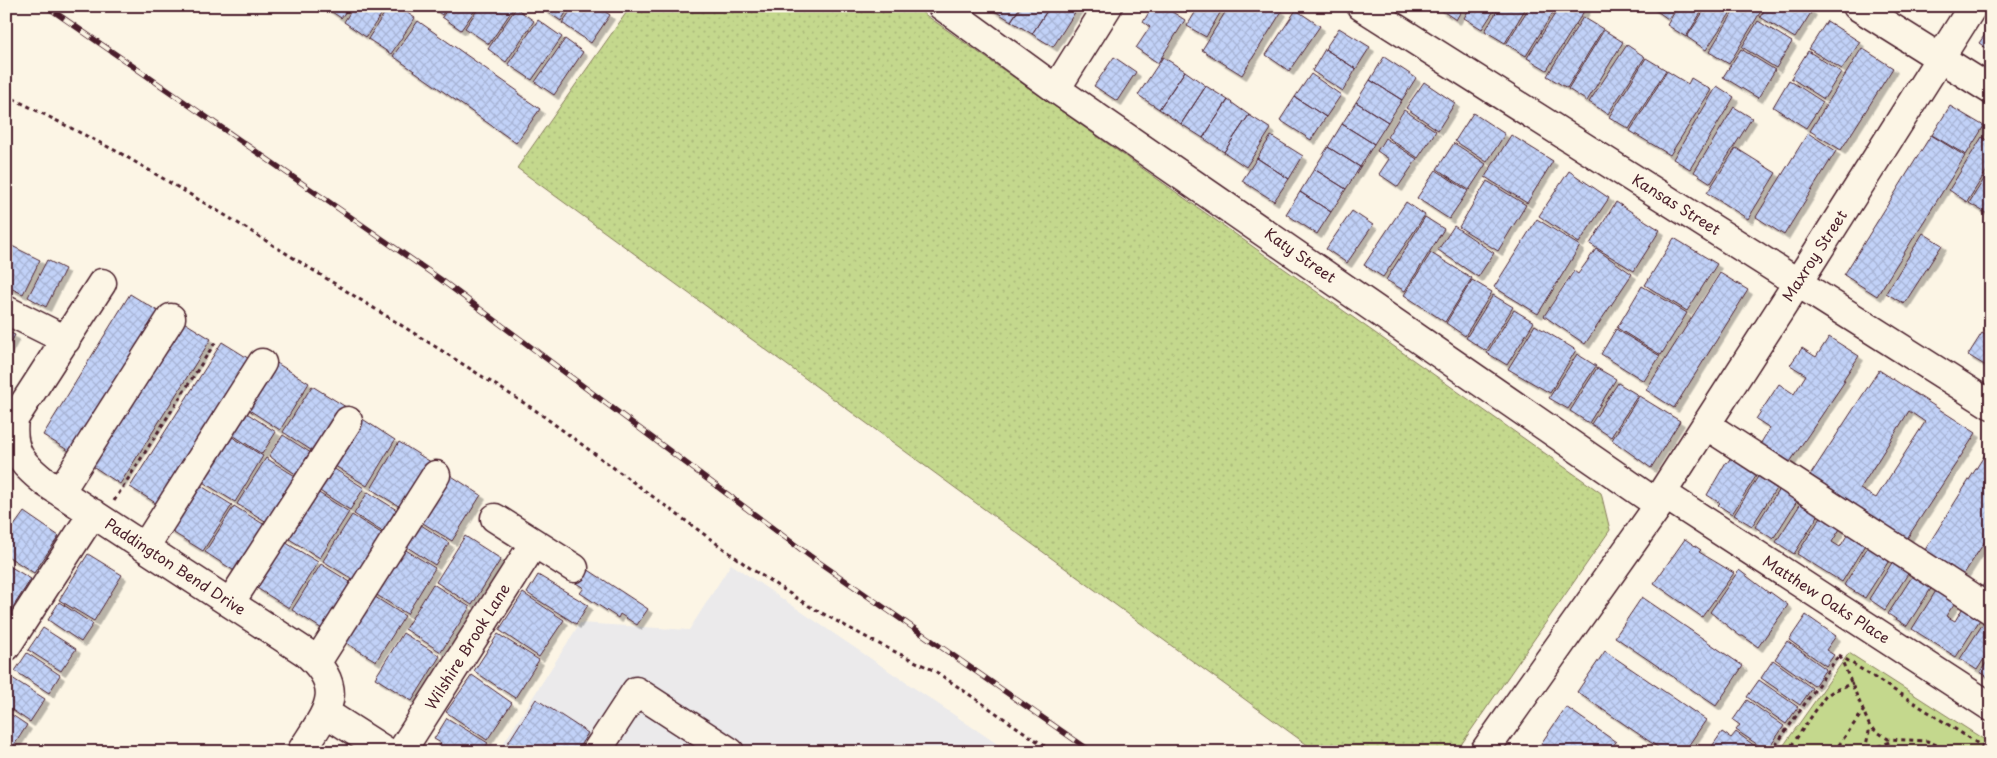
<svg xmlns="http://www.w3.org/2000/svg" width="1997" height="758" font-family="'Playpen Sans',sans-serif">
  <style>
    .built { fill: #ebeaeb }
    .grass { fill: url(#grass-dots); stroke: #877c5c }
    .green { fill: #c4d88d; stroke: #877c5c }
    .building { fill: url(#building-cross-hatch); stroke: #4a1f2b; fill-rule: evenodd; filter: url(#shadow) }
    .lines { fill: none; stroke-linecap: round; stroke-linejoin: round }
    .minor-casing { stroke: #4a1f2b; stroke-width: 31 }
    .path { stroke: #4a1f2b; stroke-width: 3; stroke-dasharray: 4 4; stroke-linecap: butt }
    .minor { stroke: #fcf5e5; stroke-width: 28 }
    .rail-casing { stroke: #4a1f2b; stroke-width: 5.5 }
    .rail { stroke: #fcf5e5; stroke-width: 4; stroke-dasharray: 11; stroke-linecap: butt }
    .labels { text-anchor: middle; stroke-width: 4; stroke-linejoin: round; paint-order: stroke }
    .street-label { font-size: 15px; fill: #4a1f2b; stroke: #fcf5e5 }
  </style>
  <defs>
    <pattern id="grass-dots" width="8" height="8" patternUnits="userSpaceOnUse" patternTransform="scale(1.25)"><rect width="8" height="8" fill="#c4d88d"/><path d="M2 2h.1M6 6h.1" fill="none" stroke="#aab97a" stroke-width="1.8" stroke-linecap="round"/></pattern>
    <pattern id="building-cross-hatch" width="8" height="8" patternUnits="userSpaceOnUse" patternTransform="scale(1.25)"><rect width="8" height="8" fill="#c2d2f8"/><path d="M0 0l8 8M0 8l8-8" fill="none" stroke="#a8b4d5"/></pattern>
    <filter id="shadow"><feDropShadow dx="4.5" dy="4.5" stdDeviation="0" flood-color="#0004"/></filter>
  </defs>
  <rect width="100%" height="100%" fill="#fcf5e5"/>
  <filter id="ink" filterUnits="userSpaceOnUse"><feTurbulence type="fractalNoise" baseFrequency=".02" numOctaves="2"/><feDisplacementMap in="SourceGraphic" scale="10" xChannelSelector="R" yChannelSelector="G"/><feConvolveMatrix kernelMatrix="1 2 1 2 8 2 1 2 1" color-interpolation-filters="sRGB"/></filter>
  <g filter="url(#ink)">
    <path class="built" d="M731,564L1009,752H498L580,623L689,630Z"/>
    <path class="grass" d="M631,6H913L1601,493L1610,530L1456,752H1317L517,168Z"/>
    <path class="green" d="M1849,653L1991,744V752H1779Z"/>
    <path class="building" d="M323,6H350L341,18Z
      M354,6H387L366,37L344,22Z
      M389,6H397L415,18L391,54L368,39Z
      M430,6H447L442,15Z
      M450,6H478L461,30L442,17Z
      M480,6H515L489,44L465,28Z
      M539,6H570L561,21Z
      M574,6H597L610,15L591,43L562,23Z
      M992,6H1021L1011,21L990,8Z
      M1021,6H1050L1032,34L1011,21Z
      M1050,6H1079L1053,47L1032,34Z
      M1153,6H1163L1185,20L1158,63L1136,48L1150,27L1143,22Z
      M1199,6H1224L1206,37L1187,26Z
      M1229,6H1274L1282,11L1242,75L1202,50Z
      M1435,6H1464L1456,20Z
      M1471,6H1497L1482,29L1464,18Z
      M1500,6H1527L1505,43L1485,31Z
      M1530,6H1557L1526,56L1506,44Z
      M1560,6H1582L1586,8L1547,70L1527,58Z
      M1650,6H1676L1668,19Z
      M1678,6H1705L1686,37L1667,25Z
      M1707,6H1735L1706,50L1687,37Z
      M1737,6H1764L1729,64L1709,52Z
      M1767,6H1805L1812,11L1795,38L1760,17Z
      M516,8L534,21L506,62L488,49Z
      M1296,10L1320,26L1289,71L1266,55Z
      M1583,17L1603,29L1567,88L1547,76Z
      M538,20L562,37L532,80L508,64Z
      M418,21L519,92L518,94L540,109L516,143L393,56Z
      M1758,21L1792,42L1776,68L1742,47Z
      M1827,21L1860,42L1842,69L1809,49Z
      M1991,26V51L1979,43Z
      M1339,28L1370,47L1356,69L1325,49Z
      M1604,30L1623,42L1587,101L1568,89Z
      M565,39L583,52L554,95L535,82Z
      M1627,45L1645,57L1608,114L1589,102Z
      M1862,48L1893,68L1841,150L1810,131Z
      M1325,49L1356,69L1343,91L1312,71Z
      M1741,49L1775,70L1758,98L1723,77Z
      M1808,51L1841,72L1824,99L1791,78Z
      M1114,57L1136,72L1117,101L1094,86Z
      M1163,57L1185,71L1159,109L1138,95Z
      M1384,57L1416,78L1402,100L1370,80Z
      M1646,58L1666,70L1629,129L1609,117Z
      M1185,71L1206,86L1181,124L1159,109Z
      M1667,71L1688,84L1691,78L1711,90L1670,155L1630,131Z
      M1311,74L1341,95L1326,117L1295,97Z
      M1370,80L1402,100L1388,122L1356,102Z
      M1789,80L1823,102L1806,128L1773,107Z
      M1424,82L1455,103L1438,130L1406,108Z
      M1206,86L1228,100L1203,138L1181,124Z
      M1717,86L1734,97L1690,169L1673,159Z
      M1295,97L1326,117L1311,140L1280,120Z
      M1228,100L1249,115L1224,152L1203,138Z
      M1356,102L1388,122L1374,144L1342,124Z
      M1950,106L1984,126L1966,155L1932,135Z
      M1734,107L1752,118L1711,183L1694,172Z
      M1404,110L1436,131L1418,158L1387,137Z
      M1473,113L1505,134L1487,162L1455,141Z
      M1249,115L1271,129L1246,167L1224,152Z
      M1342,124L1374,144L1360,167L1328,147Z
      M1808,133L1836,151L1784,235L1756,217Z
      M1511,135L1553,161L1527,203L1485,177Z
      M1931,135L1965,156L1877,296L1844,275Z
      M1271,136L1303,156L1289,179L1257,158Z
      M1982,137L1991,143V164L1967,202L1949,190Z
      M1385,138L1417,159L1398,187L1379,174L1389,159L1377,151Z
      M1454,143L1486,164L1469,190L1437,169Z
      M1328,147L1360,167L1346,189L1314,169Z
      M1736,148L1776,173L1748,219L1707,193Z
      M1257,158L1289,179L1274,201L1242,181Z
      M1991,168V213L1989,215L1969,203Z
      M1314,169L1346,189L1331,212L1300,192Z
      M1436,170L1468,191L1449,219L1417,198Z
      M1569,171L1609,198L1579,243L1539,216Z
      M1487,181L1526,205L1498,251L1459,227Z
      M1300,192L1331,212L1317,234L1286,214Z
      M1406,202L1425,215L1383,277L1364,265Z
      M1616,202L1660,230L1634,271L1590,244Z
      M1352,211L1373,225L1347,263L1326,249Z
      M1425,217L1444,229L1405,291L1386,280Z
      M1537,219L1580,246L1538,314L1494,287Z
      M1454,226L1494,253L1478,277L1438,250Z
      M1923,233L1942,245L1904,304L1886,293Z
      M1674,238L1717,264L1687,311L1645,285Z
      M6,243L40,260L23,294L6,286Z
      M1596,249L1632,274L1585,344L1544,316L1574,271L1578,274Z
      M1431,253L1472,278L1445,322L1404,295Z
      M47,260L65,269L46,307L28,297Z
      M1720,273L1748,290L1674,408L1646,390Z
      M1472,280L1492,292L1465,336L1446,323Z
      M1642,286L1687,313L1661,355L1617,328Z
      M130,294L161,313L74,454L43,435Z
      M1493,295L1513,307L1486,351L1466,338Z
      M1514,310L1534,322L1507,365L1487,353Z
      M1991,320V334L1984,330Z
      M182,321L211,339L120,484L91,465Z
      M1535,325L1576,350L1550,393L1508,369Z
      M1616,329L1660,356L1644,381L1601,354Z
      M6,331L15,335L6,352Z
      M1982,333L1991,338V369L1968,355Z
      M1829,337L1859,356L1843,380L1845,381L1788,465L1759,446L1770,428L1756,419L1779,384L1794,394L1806,375L1790,365L1802,348L1816,357Z
      M222,342L251,360L159,505L130,487Z
      M1577,354L1596,366L1568,409L1549,398Z
      M275,362L309,383L280,430L246,408Z
      M1597,368L1616,379L1589,423L1570,411Z
      M1879,370L1976,433L1906,540L1809,477ZM1909,411L1925,422L1876,498L1860,489Z
      M1618,383L1638,395L1611,437L1591,424Z
      M312,386L346,407L317,454L283,432Z
      M1639,396L1680,421L1651,468L1612,440Z
      M245,412L276,432L262,454L231,434Z
      M361,418L395,440L367,486L332,464Z
      M229,435L263,456L235,502L201,481Z
      M283,435L314,455L300,477L269,456Z
      M399,442L434,464L405,510L371,489Z
      M1991,445V532L1962,577L1923,553Z
      M1732,456L1758,473L1732,514L1718,505L1720,503L1707,495L1726,462L1727,463Z
      M266,458L300,479L272,525L237,504Z
      M333,468L364,488L350,510L318,490Z
      M1761,472L1779,484L1752,526L1734,515Z
      M447,473L481,495L452,541L418,520Z
      M198,484L232,505L203,551L169,530Z
      M1781,486L1799,498L1773,539L1755,527Z
      M314,490L349,512L320,558L286,537Z
      M368,492L400,512L386,534L354,514Z
      M1803,500L1821,511L1794,554L1776,542Z
      M234,506L268,527L239,574L205,552Z
      M24,512L59,536L34,573L6,555V537Z
      M1824,512L1843,524L1832,542L1840,547L1851,529L1868,540L1842,582L1797,554Z
      M352,515L386,536L357,582L323,561Z
      M418,523L449,543L435,565L404,545Z
      M465,536L501,559L472,605L436,582Z
      M1685,539L1701,550L1699,552L1734,573L1702,617L1654,583Z
      M283,541L318,562L289,608L255,587Z
      M1871,542L1892,556L1865,598L1844,585Z
      M401,547L435,568L407,614L372,592Z
      M88,554L122,575L94,621L59,600Z
      M1895,558L1911,569L1885,610L1869,599Z
      M6,564L31,579L6,618Z
      M321,564L355,585L327,632L292,610Z
      M584,567L648,609L637,625L620,614L618,618L580,593L584,588L574,582Z
      M1739,570L1769,593L1770,592L1788,605L1758,647L1743,636H1740L1710,612Z
      M1915,572L1934,584L1907,626L1888,614Z
      M1991,573V596L1980,590Z
      M538,575L588,605L576,624L527,593Z
      M433,584L470,607L441,652L405,629Z
      M1939,586L1958,598L1946,616L1955,621L1965,604L1983,615L1956,657L1912,629Z
      M523,593L564,620L539,657L499,630Z
      M372,595L405,616L376,661L343,641Z
      M1642,597L1743,666L1716,706L1615,637Z
      M59,602L93,624L81,642L48,620Z
      M1806,615L1836,636L1826,650L1834,655L1826,666L1789,640Z
      M1986,619L1991,622V648L1977,670L1960,659Z
      M43,628L76,649L61,671L28,650Z
      M403,633L440,656L412,701L375,678Z
      M498,634L539,660L515,698L474,671Z
      M1787,641L1826,669L1814,686L1775,659Z
      M1605,651L1706,720L1684,752H1665L1577,692Z
      M27,653L60,675L49,693L15,671Z
      M1991,656V679L1980,672Z
      M1773,660L1812,688L1800,705L1761,678Z
      M472,675L512,703L487,740L446,712Z
      M12,678L45,699L30,722L6,706V686Z
      M1759,680L1798,707L1786,724L1747,697Z
      M536,699L588,733L576,752H502Z
      M1747,700L1784,726L1767,751L1736,730L1740,725L1733,720Z
      M1566,707L1616,742L1608,752L1536,751Z
      M6,711L27,725L13,747L6,743Z
      M447,718L488,743L482,752H436L441,743L434,739Z
      M1722,732L1731,738L1736,732L1763,752H1708Z"/>
    <g class="lines">
      <defs>
        <path id="minor" d="M942,6L1056,89L1659,505
          M1361,6L1991,405
          M1857,6L1991,90
          M1056,89L1108,6
          M102,283L14,419C10,452 22,464 46,483L305,652C349,690 326,712 301,752
          M6,310L66,340
          M1706,425L1991,610
          M60,492L171,318
          M1662,493L1991,707
          M495,518L574,568
          M145,547L262,363
          M230,603L348,421
          M6,647L93,513
          M317,662L436,475
          M326,713L387,752
          M401,752L534,543
          M596,752L636,691L730,752
          M1484,752L1659,505L1662,493L1809,265L1973,6"/>
      </defs>
      <use href="#minor" class="minor-casing"/>
      <path class="path" d="M6,95L120,153L228,217L428,342L535,410L750,568L809,606L875,642L935,671L1053,752
        M114,501L216,341
        M1839,655L1991,752
        M1840,656L1870,727L1888,739L1927,741L1953,752
        M1792,745L1802,752
        M1865,750L1870,727
        M1771,752L1839,655
        M1787,752L1825,697L1833,691L1853,683
        M1834,752L1864,710
        M1863,752L1893,741"/>
      <use href="#minor" class="minor"/>
      <defs>
        <path id="rail" d="M46,6L440,279L810,556L1092,752"/>
      </defs>
      <use href="#rail" class="rail-casing"/>
      <use href="#rail" class="rail"/>
    </g>
  </g>
  <g class="labels">
    <g class="street-label">
      <text transform="translate(1676 205) rotate(32)" y="5">Kansas Street</text>
      <text transform="translate(1300 256) rotate(35)" y="5">Katy Street</text>
      <text transform="translate(1815 256) rotate(-57)" y="5">Maxroy Street</text>
      <text transform="translate(175 567) rotate(33)" y="5">Paddington Bend Drive</text>
      <text transform="translate(1826 600) rotate(33)" y="5">Matthew Oaks Place</text>
      <text transform="translate(468 647) rotate(-58)" y="5">Wilshire Brook Lane</text>
    </g>
  </g>
  <rect width="1997" height="758" fill="none" stroke="#fcf5e5" stroke-width="25"/>
  <rect x="12" y="12" width="1972" height="733" fill="none" stroke="#4a1f2b" stroke-width="2" filter="url(#ink)"/>
</svg>
